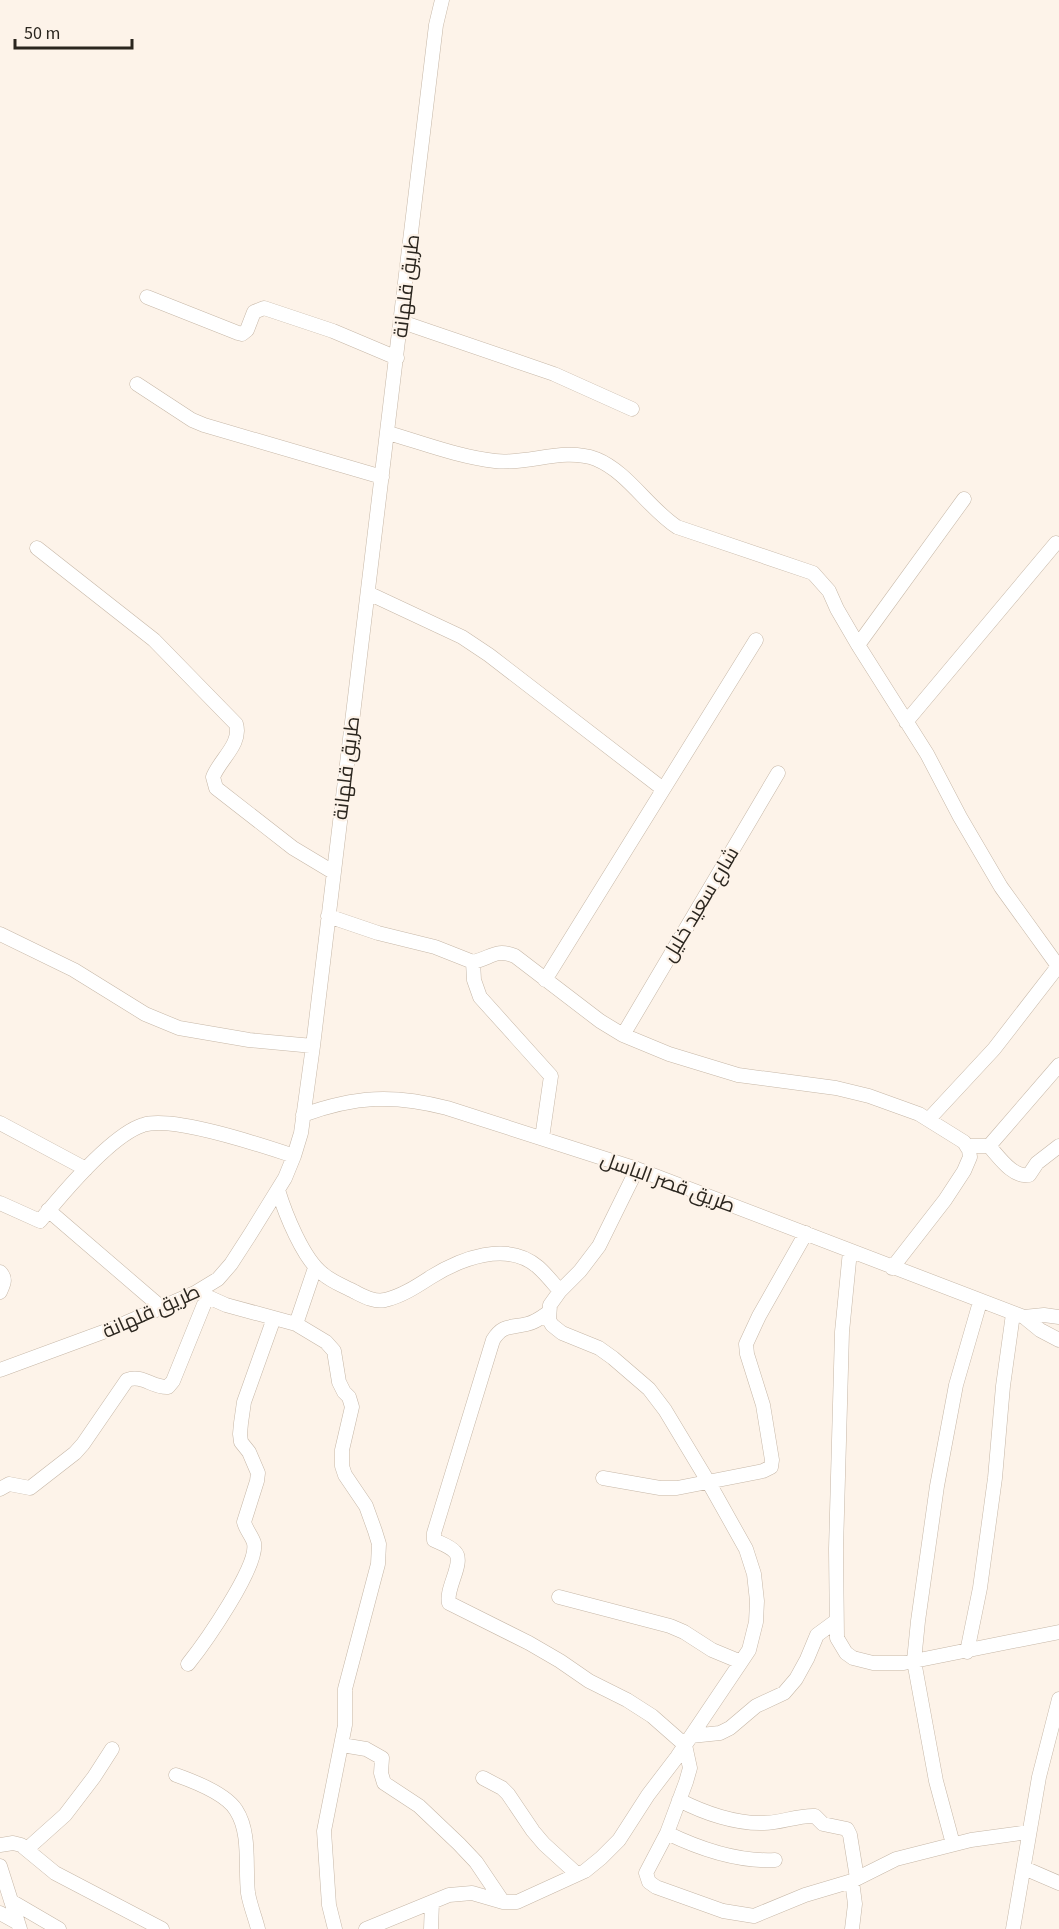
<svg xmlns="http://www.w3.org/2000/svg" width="1059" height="1929" font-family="'Source Sans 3',Cairo,sans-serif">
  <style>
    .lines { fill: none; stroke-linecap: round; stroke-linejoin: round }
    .minor-casing { stroke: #c6b7a7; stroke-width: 15 }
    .minor { stroke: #fff; stroke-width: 14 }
    .labels { text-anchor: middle; stroke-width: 4.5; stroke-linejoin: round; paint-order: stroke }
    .street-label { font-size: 20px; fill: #2b261f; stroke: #fdf3e9 }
  </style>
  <rect width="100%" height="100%" fill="#fdf3e9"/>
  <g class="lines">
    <defs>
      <path id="minor" d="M147,297L238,333L242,334L247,330L254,312L264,308L333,331L397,358
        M402,322L554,374L632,409
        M137,384L192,420L204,425L382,477
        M388,433C423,443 459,457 495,461C528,465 563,447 596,459C628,472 648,508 677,527L813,573L829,591L837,609L858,645L927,754L960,817L1001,887L1058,966
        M37,548L154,640L236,724C242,744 220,759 213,777L216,788L293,848L333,872
        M368,593L462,637L489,655L663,789
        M858,645L964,499
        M906,722L1056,543
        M328,916L378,933L435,947L473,962C491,958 496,948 515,956L600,1021L623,1035L669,1054L738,1075L836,1088L869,1096L919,1114L964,1142L969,1150L970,1157L964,1171L945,1200L892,1268
        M0,934L74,970L145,1014L179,1028L249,1040L313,1046
        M473,962L474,980L480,997L551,1076L542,1138
        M545,980L756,640
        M623,1035L778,773
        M303,1115C355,1096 394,1094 447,1108L637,1169L1024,1317L1040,1330L1059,1340
        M929,1119L994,1049L1059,965
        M0,1123L86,1169
        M968,1146H989L1059,1065
        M989,1146C999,1157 1013,1178 1029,1175L1037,1163L1059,1146
        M278,1190C285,1213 303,1259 323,1274C332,1282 344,1286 355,1292C365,1297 374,1302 385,1300C402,1296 417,1286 431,1277C460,1259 507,1240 538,1267C546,1274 553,1283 560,1291L550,1305L549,1320L552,1325L562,1333L599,1348L613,1358L649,1389L665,1410L709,1483L746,1549L754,1574L757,1601L756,1622L749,1650L741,1662L677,1757L648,1795L619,1840L601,1858L585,1871L517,1902H503L472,1893L449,1895L366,1929
        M0,1203L40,1221C62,1194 111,1135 143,1125C172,1115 264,1146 294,1156
        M48,1210L162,1308
        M850,1251L842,1332L836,1549L837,1638L846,1653L853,1658L873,1663H904L1059,1632
        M0,1272C7,1279 3,1285 0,1292
        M560,1291L580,1271L599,1246L637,1169
        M197,1292L226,1305L296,1324L326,1342L334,1351L339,1382L344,1392L349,1397L352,1407L342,1450V1466L345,1475L366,1506L375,1531L379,1544L378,1564L345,1689V1725L324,1831L329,1905L335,1929
        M549,1312C542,1317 536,1322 527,1324C511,1328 503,1324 493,1340L434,1533V1540C440,1543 450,1546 455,1552C465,1562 445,1589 449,1603L529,1643L560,1661L589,1681L627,1700L652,1716L685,1745L690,1768L686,1782L667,1833L646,1873L649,1882L656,1887L723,1911L754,1916L805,1895L852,1881L896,1859L971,1840L1029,1832
        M1024,1317L1044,1315L1059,1317
        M296,1324L315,1268
        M0,1370L114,1328L195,1293L218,1279L231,1264L251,1233L285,1178L294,1156L301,1133L313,1046L436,25L442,0
        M603,1478L660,1488H677L763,1471L771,1467L772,1460L763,1405L747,1354L746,1344L759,1316L806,1233
        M0,1489L9,1484L30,1488L75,1453L83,1444L127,1380C142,1374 153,1388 168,1387L173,1381L207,1297
        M559,1597L670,1626L684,1632L712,1650L741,1662
        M967,1652L980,1588L995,1478L1003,1386L1013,1314
        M188,1664C204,1644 259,1566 254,1543C252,1536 246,1530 244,1522L257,1481L258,1473L249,1452L241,1442L240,1434L241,1423L244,1402L274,1318
        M691,1736L720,1733L730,1728L756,1706L784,1693L796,1679L807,1659L817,1635L836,1621
        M342,1745L366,1749L382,1758L381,1773L384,1783L419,1806L459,1844L476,1862L503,1902
        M176,1775C193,1781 226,1794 236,1810C251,1833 245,1866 248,1893C250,1905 255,1917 258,1929
        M483,1778L502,1788L508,1794L533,1831L544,1844L577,1874
        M679,1800C704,1813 736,1824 764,1823C781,1823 798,1815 815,1816L823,1824L847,1829L850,1835L857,1878
        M667,1833C700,1849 737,1862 775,1860
        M953,1844L936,1781L914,1661L918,1621L937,1486L956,1385L980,1302
        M0,1845L13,1843L21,1845L55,1873L162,1929
        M27,1849L65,1815L94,1777L112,1749
        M0,1866L20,1929
        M1024,1868L1059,1883
        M852,1881L855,1904L852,1929
        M11,1901L59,1929
        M0,1913L18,1923
        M431,1929L432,1902
        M1013,1929L1039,1777L1059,1699"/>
    </defs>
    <use href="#minor" class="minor-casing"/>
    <use href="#minor" class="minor"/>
  </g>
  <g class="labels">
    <g class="street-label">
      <text transform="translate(406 286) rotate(-83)" y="7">طريق قلهانة</text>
      <text transform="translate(346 768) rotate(-83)" y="7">طريق قلهانة</text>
      <text transform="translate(700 904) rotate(-59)" y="7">شارع سعيد خليل</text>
      <text transform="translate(668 1182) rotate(20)" y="7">طريق قصر الباسل</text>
      <text transform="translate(151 1311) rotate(-24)" y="7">طريق قلهانة</text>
    </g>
  </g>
  <path d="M15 39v9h117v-9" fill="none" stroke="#2b261f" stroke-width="3"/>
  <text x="24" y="39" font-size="18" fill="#2b261f" stroke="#fdf3e9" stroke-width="4.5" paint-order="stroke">50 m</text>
</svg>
